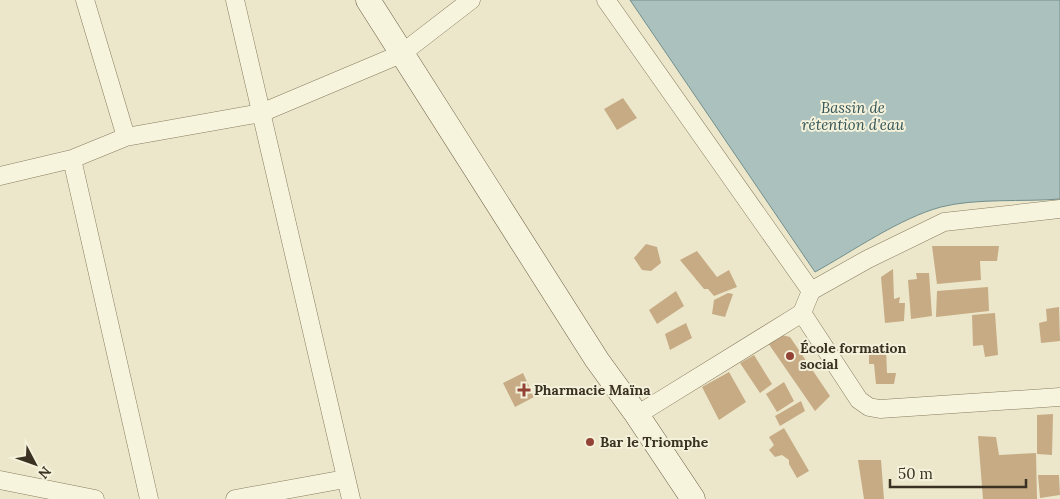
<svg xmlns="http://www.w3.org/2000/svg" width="1060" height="499" font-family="Lora,serif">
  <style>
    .water { fill: #abc1be; stroke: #728f8d }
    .building { fill: #c7ab84 }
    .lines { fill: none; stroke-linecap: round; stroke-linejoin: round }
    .street-casing { stroke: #887c60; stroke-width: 19 }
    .secondary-casing { stroke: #6a5d43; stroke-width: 25 }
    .street { stroke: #f7f4de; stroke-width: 18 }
    .secondary { stroke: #f7f4de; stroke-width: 24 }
    .poi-dot { fill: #924335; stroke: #f4f1da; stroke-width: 2 }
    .labels { text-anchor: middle; stroke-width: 4; stroke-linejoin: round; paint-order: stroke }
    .poi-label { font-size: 14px; font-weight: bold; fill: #3a3122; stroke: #f4f1da; text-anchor: start }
    .water-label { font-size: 15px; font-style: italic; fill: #335558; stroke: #f4f1da }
  </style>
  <rect width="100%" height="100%" fill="#ece7cb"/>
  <path class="water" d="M630,0H1060V199C1024,202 975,198 941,207C900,218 853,251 815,272Z"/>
  <path class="building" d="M623,98L637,118L617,130L604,109Z
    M646,244L657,247L661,263L651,271L642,270L634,258Z
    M932,246H999L997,261H980L981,280L937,284Z
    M697,251L717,277L729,270L737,287L714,296L708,289H704L680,260Z
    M893,269L894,299L900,297L899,303H905L904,321L885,323L881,277Z
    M916,273H929L932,316L911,319L908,280L917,279Z
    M988,287L989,311L936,317L937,291Z
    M676,291L684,306L657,324L649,310Z
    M728,293L733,294L725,317L712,314L714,300Z
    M1059,307L1060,341L1041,343L1039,323L1047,321L1046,309Z
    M995,313L998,355L985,357L983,345L973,346L972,315Z
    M686,323L692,338L670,350L665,334Z
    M782,335L790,337L830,396L815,411L768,343Z
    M874,347L875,351L886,349L887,373H896L894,384H876L874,364H869V350Z
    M754,355L772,384L760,393L740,363Z
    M729,372L746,402L719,420L702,387Z
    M523,373L534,397L515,407L503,383Z
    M784,382L794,401L777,412L766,394Z
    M801,401L805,411L780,426L775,416Z
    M1053,414L1052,455L1037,454V415Z
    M784,428L809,471L797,478L789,464V460L782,455L775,457L769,450L774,445L769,437Z
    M978,436L996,437L999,455L1036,453L1037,499H983Z
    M858,460H881L884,499H864Z
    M1038,475H1059L1060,495L1040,498Z"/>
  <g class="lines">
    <defs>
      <path id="street" d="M85,0L126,137
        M235,0L351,499
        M606,0L811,291
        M72,159L149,499
        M0,176L72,159L126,137L261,113L401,54L471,0
        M802,313L859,400L869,407L880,409L1060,397
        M637,415L802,313L811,291L868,259L944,222L1060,209
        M0,480L95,499
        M235,499L345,479"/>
      <path id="secondary" d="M368,0L597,360L637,415L693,499"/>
    </defs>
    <use href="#street" class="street-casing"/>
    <use href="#secondary" class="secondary-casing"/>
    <use href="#street" class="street"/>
    <use href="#secondary" class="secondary"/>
  </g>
  <g class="poi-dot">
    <circle cx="790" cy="356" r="5"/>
    <path d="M521.5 382.5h5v5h5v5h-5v5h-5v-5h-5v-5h5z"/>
    <circle cx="590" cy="442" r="5"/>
  </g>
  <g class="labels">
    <g class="poi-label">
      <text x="800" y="353">École formation<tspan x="800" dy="16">social</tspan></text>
      <text x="534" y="395">Pharmacie Maïna</text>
      <text x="600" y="447">Bar le Triomphe</text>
    </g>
    <g class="water-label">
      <text x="853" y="113">Bassin de<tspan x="853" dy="17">rétention d'eau</tspan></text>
    </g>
  </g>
  <g transform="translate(35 464) rotate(131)" stroke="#f4f1da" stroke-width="4" paint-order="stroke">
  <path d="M0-4L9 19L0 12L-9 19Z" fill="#3a3122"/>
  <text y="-8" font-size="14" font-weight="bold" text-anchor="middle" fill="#3a3122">N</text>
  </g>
  <path d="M890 479v8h136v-8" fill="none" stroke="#3a3122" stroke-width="2.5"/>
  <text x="898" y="479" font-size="15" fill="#3a3122" stroke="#f4f1da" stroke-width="4" paint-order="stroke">50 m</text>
</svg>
